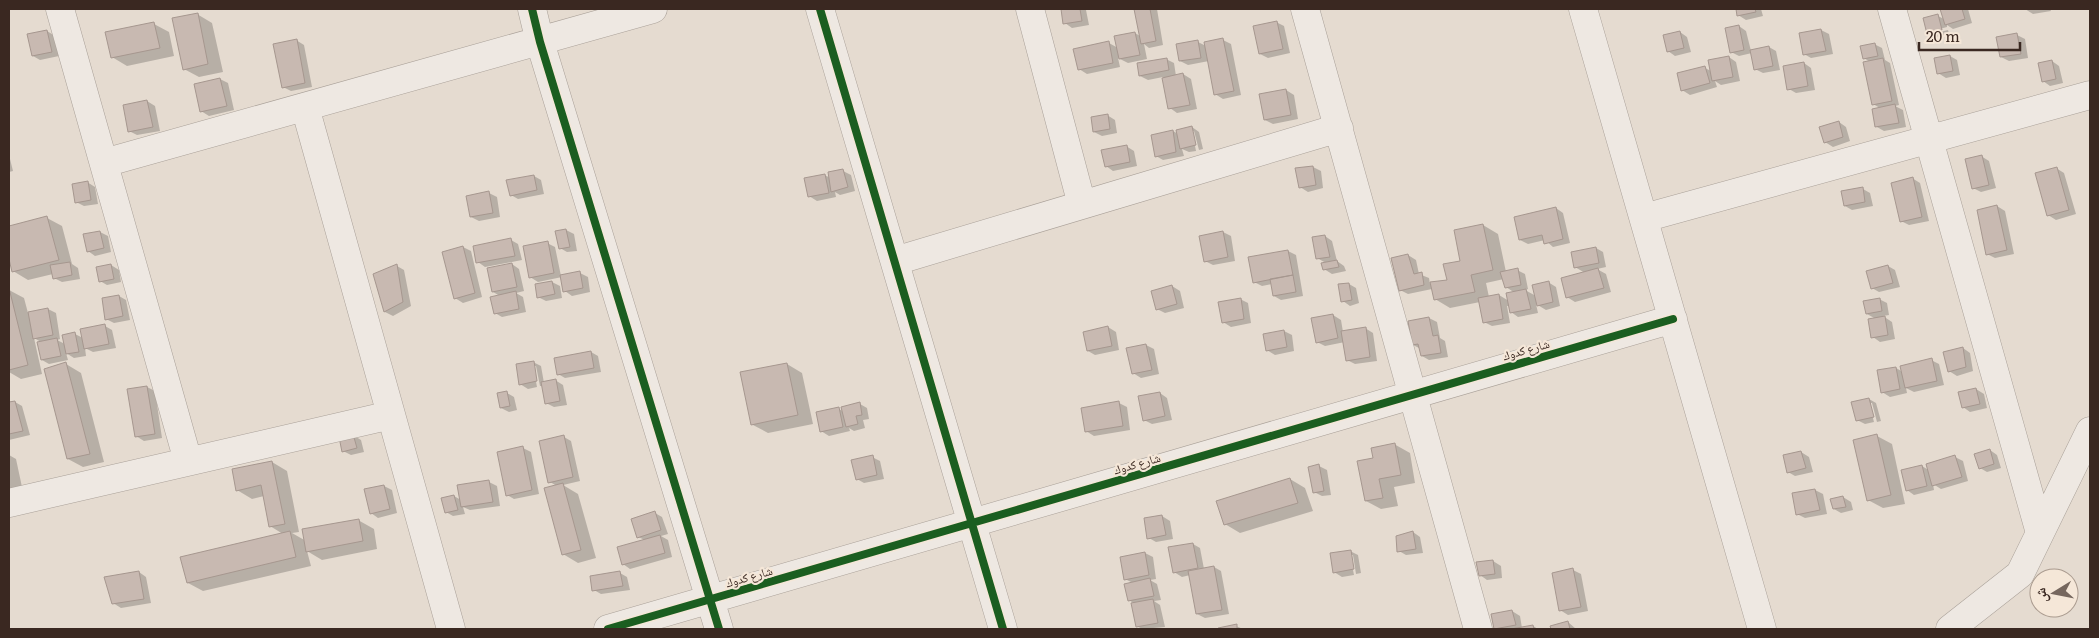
<svg xmlns="http://www.w3.org/2000/svg" width="2099" height="638" font-family="Literata,'Noto Naskh Arabic',serif">
  <style>
    .shadow { fill: #0003; fill-rule: evenodd }
    .building { fill: #c8b9b1; stroke: #a6978f }
    .lines { fill: none; stroke-linecap: round; stroke-linejoin: round }
    .minor-casing { stroke: #aaa199; stroke-width: 29 }
    .minor { stroke: #eee8e2; stroke-width: 28 }
    .cycleway-casing { stroke: #f5e7d8; stroke-width: 11 }
    .cycleway { stroke: #1b5e20; stroke-width: 8 }
    .labels { text-anchor: middle; stroke-width: 4.5; stroke-linejoin: round; paint-order: stroke }
    .street-label { font-size: 12px; fill: #3a2821; stroke: #f5e7d8 }
  </style>
  <rect width="100%" height="100%" fill="#e5dbd0"/>
  <path class="shadow" d="M1062,9H1083L1086,10L1089,25L1072,28L1065,23Z
    M1135,9H1157L1163,45L1149,48L1144,44L1147,59L1128,63L1118,58L1120,67L1087,74L1079,69L1109,43L1118,48L1135,33L1140,36Z
    M1737,9H1761L1763,16L1746,20L1738,15Z
    M1941,9H1968L1972,23L1953,29L1947,25V27L1932,31V34L1948,30L1949,34L1936,37L1928,33L1938,16L1944,19Z
    M2025,9H2050L2051,11L2033,14Z
    M197,14L212,23L223,72L199,77L184,69Z
    M1276,22L1284,26L1290,53L1268,58L1260,54Z
    M154,24L169,32L174,56L127,66L112,57Z
    M1739,26L1746,31L1751,51L1769,47L1776,51L1780,70L1763,73L1755,69L1752,53L1739,56L1731,52Z
    M1821,30L1829,34L1833,54L1811,58L1804,54Z
    M47,31L55,36L59,56L40,60L33,56Z
    M1680,32L1687,37L1691,52L1675,56L1668,51Z
    M2017,35L2025,39L2028,58L2009,61L2001,57Z
    M296,40L304,45L312,87L291,91L283,87Z
    M1223,40L1231,44L1241,95L1223,99L1215,94L1209,61L1188,65L1180,61L1198,42L1206,46Z
    M1874,44L1882,48L1885,60L1890,63L1899,105L1895,106L1903,110L1906,127L1884,131L1877,127L1880,108L1873,104L1870,62L1864,58Z
    M1950,56L1957,60L1960,75L1946,78L1938,73Z
    M1729,57L1736,62L1740,81L1721,85L1715,81L1717,87L1690,95L1682,90L1705,68L1711,71Z
    M1166,59L1174,63L1176,76L1183,74L1191,79L1197,109L1177,113L1170,108L1163,77L1148,80L1140,76Z
    M2052,61L2059,66L2063,83L2050,86L2043,81Z
    M1804,63L1811,68L1815,90L1796,93L1789,89Z
    M220,79L228,83L234,110L209,116L201,111Z
    M1286,90L1294,95L1298,119L1273,124L1265,120Z
    M147,101L155,106L160,131L137,135L129,131Z
    M1107,115L1115,120L1117,133L1102,136L1094,132Z
    M1839,122L1846,127L1850,141L1833,147L1825,142Z
    M1192,127L1199,132L1203,149L1199,150L1194,131H1192L1196,151L1189,152L1182,149L1184,156L1163,160L1156,156L1173,131L1178,134Z
    M1126,146L1134,151L1137,166L1113,171L1106,166Z
    M9,155L13,171L9,172Z
    M1981,156L1989,161L1996,188L1981,192L1973,188Z
    M1313,167L1321,171L1323,188L1308,192L1300,187L1297,169Z
    M2056,168L2064,173L2076,214L2056,220L2048,215Z
    M843,171L851,175L855,191L840,195L835,192L836,197L817,201L809,196L824,175L831,178Z
    M534,176L541,180L544,194L518,199L511,195Z
    M1912,178L1920,183L1929,221L1909,225L1901,221Z
    M87,182L95,187L98,204L84,206L76,202Z
    M1863,189L1870,193L1873,206L1852,210L1845,206Z
    M489,193L497,197L500,217L479,221L471,217Z
    M1997,206L2005,211L2014,254L1995,258L1987,254Z
    M1556,208L1563,213L1570,243L1553,247L1545,240L1528,244L1520,240Z
    M47,218L62,226L72,264L78,268L80,279L62,282L54,278L53,274L28,280L13,271L9,254V227Z
    M1483,225L1498,234L1506,272L1517,270L1525,274L1528,289L1525,290L1536,296L1548,282L1556,287L1560,306L1546,310L1536,304L1538,313L1518,317L1511,312L1510,306H1507L1510,323L1492,326L1484,322L1480,302L1450,308L1435,299L1432,289L1408,294L1400,290L1408,255L1416,260L1419,274L1429,278L1430,284L1448,281ZM1504,279L1506,287L1515,293L1509,301L1499,295L1489,297L1486,283Z
    M566,230L574,234L577,251L567,252L560,248Z
    M100,232L108,236L111,252L95,256L88,251Z
    M1223,232L1231,236L1235,261L1213,265L1205,261Z
    M1325,236L1332,241L1337,261L1344,266L1346,271L1332,274L1324,269L1326,263L1317,258Z
    M511,240L518,244L522,260L485,267L478,262Z
    M547,243L555,247L561,276L580,273L588,277L590,292L572,296L565,291L562,277L538,282L530,277Z
    M463,247L471,251L482,297L463,303L455,298Z
    M1596,248L1603,252L1606,267L1597,269L1606,274L1611,292L1575,302L1567,297L1585,273L1575,267Z
    M1288,251L1296,255L1303,296L1281,300L1274,296L1272,284L1262,286L1254,282Z
    M512,264L519,269L524,291L516,293L523,297L526,312L502,317L495,313L500,296L493,292Z
    M111,265L119,270L121,282L107,285L100,281Z
    M397,266L404,270L411,306L393,316L385,312L375,274Z
    M1888,266L1895,270L1900,287L1879,292L1872,288Z
    M552,282L560,286L562,298L546,301L538,297Z
    M1349,284L1356,288L1359,303L1350,306L1343,301Z
    M1172,286L1180,291L1184,308L1165,313L1157,309Z
    M9,290L24,298L28,313L48,309L56,313L60,339L57,340L65,344L75,334L83,338L105,326L112,330L116,348L93,352L85,348L86,356L74,358L66,353L68,360L49,364L42,360L41,342L34,338L42,374L21,379L9,372Z
    M119,296L126,300L130,320L114,323L106,319Z
    M1240,299L1248,303L1251,323L1231,327L1223,322Z
    M1879,299L1887,303L1889,315L1883,316L1892,322L1895,339L1880,342L1873,337L1876,319L1867,314Z
    M1333,315L1341,320L1343,332L1365,328L1373,333L1377,361L1355,364L1347,360L1345,342L1325,346L1317,342Z
    M1429,318L1437,322L1440,338L1445,341L1448,357L1429,360L1422,356L1421,349L1413,345L1409,322Z
    M1108,327L1116,332L1119,350L1095,355L1088,351Z
    M1284,331L1292,335L1294,351L1275,355L1267,350Z
    M1146,345L1154,349L1159,374L1141,378L1133,373Z
    M1963,348L1970,353L1973,371L1957,376L1949,371Z
    M591,352L598,356L601,372L565,378L558,374Z
    M1931,360L1939,364L1944,385L1914,392L1906,388L1907,393L1890,397L1882,392L1896,368L1903,372Z
    M533,362L541,366L544,383L555,380L563,385L567,405L554,407L546,403L543,386H540L536,366H533L537,387L528,389L520,384Z
    M66,364L81,373L104,462L83,467L68,459Z
    M787,364L802,373L813,424L768,433L753,425Z
    M147,387L155,391L162,438L144,441L136,436L129,390Z
    M1976,389L1984,394L1987,408L1970,412L1963,407Z
    M507,393L514,397L517,410L509,412L501,408Z
    M1160,393L1167,398L1172,420L1152,424L1144,420Z
    M1869,399L1876,403L1881,421L1877,422L1872,403H1869L1874,422L1865,424L1857,420Z
    M15,402L22,406L30,435L9,440V404Z
    M1119,403L1127,407L1130,430L1094,436L1086,431Z
    M860,404L867,408L869,419L863,420L865,428L854,431L849,428L850,431L829,436L821,431L839,409L844,412Z
    M353,435L361,440L364,452L351,455L343,451Z
    M1877,436L1892,444L1905,504L1883,508L1868,500Z
    M564,437L571,441L580,481L563,485L578,494L596,558L578,563L563,554L557,486L550,482Z
    M1394,444L1410,453L1415,483L1394,487L1398,506L1381,509L1366,501L1375,459Z
    M523,448L531,452L539,494L514,499L507,495Z
    M1990,450L1997,455L2001,468L1987,472L1980,468Z
    M1801,452L1809,457L1813,472L1795,476L1788,472Z
    M9,455L16,459L22,487L9,490Z
    M872,457L880,461L884,479L864,483L857,479Z
    M1955,457L1963,461L1968,481L1941,489L1933,484L1934,490L1914,495L1907,490L1922,466L1930,471Z
    M272,462L287,471L299,532L292,533L306,541L358,520L374,529L377,549L322,560L307,551L311,566L203,591L188,583L283,534L270,526L264,496L252,499L237,490Z
    M1319,466L1327,470L1331,495L1322,496L1314,492Z
    M1290,479L1305,488L1313,511L1240,533L1225,524L1218,501Z
    M489,482L497,486L500,506L470,510L463,507L465,514L453,516L446,512L454,496L461,500Z
    M384,486L392,490L397,513L378,518L371,513Z
    M1815,490L1823,494L1827,514L1805,518L1797,514Z
    M1843,497L1851,502L1853,510L1841,513L1834,509Z
    M655,513L662,517L668,534L661,536L668,540L672,557L630,569L623,564L645,540L638,537Z
    M1162,516L1170,521L1173,539L1156,542L1149,538Z
    M1413,532L1420,537L1423,553L1406,555L1399,551Z
    M1193,544L1200,548L1204,569L1214,567L1221,571L1229,614L1205,618L1197,614L1190,575L1182,577L1174,572Z
    M1350,551L1358,555L1361,573L1356,574L1353,555H1350L1354,575L1342,577L1334,572Z
    M1145,553L1153,557L1156,579L1150,580L1157,584L1161,600L1154,601L1160,605L1165,627L1142,629L1137,626L1135,604L1129,600L1133,583L1125,579Z
    M1493,561L1501,566L1502,578L1487,580L1480,575Z
    M1573,570L1581,574L1588,611L1568,615L1560,610Z
    M139,572L146,577L151,603L121,608L113,603Z
    M620,573L627,577L630,590L601,594L594,590Z
    M1512,611L1520,616L1522,628L1533,626L1538,629H1495L1492,615Z
    M1568,622L1576,629H1552V627Z
    M1236,626L1243,629H1219Z"/>
  <path class="building" d="M1061,9H1080L1082,21L1063,24Z
    M1134,9H1150L1156,41L1141,44Z
    M1736,9H1755L1756,12L1737,16Z
    M1940,9H1962L1965,19L1945,25Z
    M198,13L208,64L183,70L172,18Z
    M1938,14L1942,30L1927,34L1923,18Z
    M1277,21L1283,49L1259,54L1253,26Z
    M154,22L160,48L111,58L105,32Z
    M1739,25L1744,50L1730,53L1725,28Z
    M1821,29L1826,51L1803,55L1799,33Z
    M47,30L52,52L32,56L27,34Z
    M1680,31L1684,48L1667,52L1663,35Z
    M1135,32L1140,55L1119,59L1114,36Z
    M2017,33L2021,54L2000,57L1996,37Z
    M1223,38L1234,91L1214,95L1204,42Z
    M297,39L305,83L282,88L273,44Z
    M1198,40L1201,58L1179,61L1176,44Z
    M1109,41L1113,63L1078,70L1073,49Z
    M1875,43L1878,56L1863,59L1860,46Z
    M1769,46L1773,66L1754,70L1750,50Z
    M1950,55L1953,71L1937,74L1934,58Z
    M1729,56L1733,77L1712,81L1708,60Z
    M1167,58L1169,70L1139,76L1137,63Z
    M1883,58L1892,101L1872,105L1863,62Z
    M2052,60L2056,79L2042,82L2038,63Z
    M1804,62L1808,86L1787,90L1783,66Z
    M1705,66L1710,83L1681,91L1677,73Z
    M1183,73L1190,105L1168,109L1162,78Z
    M220,78L227,106L200,112L194,84Z
    M1286,89L1291,115L1264,120L1259,94Z
    M147,100L153,127L128,132L123,105Z
    M1895,104L1899,123L1875,127L1872,109Z
    M1108,114L1110,129L1093,132L1091,117Z
    M1839,121L1843,137L1824,143L1819,127Z
    M1192,126L1196,145L1180,149L1176,130Z
    M1173,130L1176,152L1155,157L1151,135Z
    M1127,145L1130,162L1105,167L1101,150Z
    M1982,155L1989,185L1972,189L1965,159Z
    M1313,166L1316,185L1299,188L1295,168Z
    M2057,167L2069,210L2047,216L2035,173Z
    M843,169L848,187L831,192L828,172Z
    M825,174L829,193L808,197L804,178Z
    M534,175L537,190L510,196L506,180Z
    M1913,177L1922,217L1900,222L1891,183Z
    M88,181L91,200L75,203L72,184Z
    M1863,187L1865,202L1844,206L1841,191Z
    M489,191L493,213L470,217L466,196Z
    M1997,205L2007,250L1986,255L1977,210Z
    M1556,207L1563,239L1544,244L1542,235L1519,240L1514,217Z
    M47,216L59,260L12,272L9,259V226Z
    M1483,224L1493,270L1471,275L1475,292L1434,300L1430,282L1447,280L1443,264L1460,261L1454,230Z
    M566,229L570,247L559,249L555,231Z
    M100,231L104,248L87,252L83,234Z
    M1223,231L1228,257L1204,262L1199,236Z
    M1325,235L1330,257L1316,259L1312,237Z
    M511,238L515,256L476,263L473,246Z
    M548,241L554,273L529,278L523,246Z
    M463,246L475,293L454,299L442,252Z
    M1596,247L1599,263L1574,268L1571,252Z
    M1288,250L1293,275L1253,283L1248,257Z
    M1408,254L1414,274L1422,272L1424,285L1399,291L1391,258Z
    M1337,260L1339,267L1323,270L1321,263Z
    M70,262L72,275L53,279L50,265Z
    M512,263L517,287L492,292L487,268Z
    M111,264L114,279L99,282L96,267Z
    M397,264L403,302L384,312L373,274Z
    M1888,265L1893,283L1871,289L1866,271Z
    M1518,268L1521,285L1505,288L1500,272Z
    M1598,268L1604,288L1566,298L1561,278Z
    M580,271L583,288L563,292L560,275Z
    M1293,275L1296,292L1273,296L1270,279Z
    M552,281L555,294L537,298L535,284Z
    M1549,281L1553,302L1537,306L1532,285Z
    M1349,283L1352,300L1341,302L1338,284Z
    M1172,285L1177,304L1156,310L1151,291Z
    M9,288L28,365L9,370Z
    M1526,289L1531,309L1510,313L1506,293Z
    M516,291L519,309L494,314L490,297Z
    M1499,294L1503,319L1483,323L1478,298Z
    M119,295L123,316L105,320L102,298Z
    M1241,298L1244,319L1222,323L1218,302Z
    M1880,298L1882,311L1866,314L1863,301Z
    M48,308L53,335L33,339L28,312Z
    M1333,314L1338,338L1316,343L1311,318Z
    M1885,316L1888,335L1871,338L1868,319Z
    M1429,317L1433,336L1438,335L1441,353L1421,356L1418,344L1412,345L1408,321Z
    M105,324L109,344L84,349L80,329Z
    M1108,326L1112,346L1087,351L1083,332Z
    M1366,327L1370,357L1346,361L1341,331Z
    M1284,330L1287,347L1266,351L1263,334Z
    M75,332L79,352L66,354L62,335Z
    M57,338L61,356L41,360L37,342Z
    M1146,344L1152,370L1132,374L1126,348Z
    M1963,347L1966,367L1948,372L1943,352Z
    M591,351L594,368L557,375L554,358Z
    M1932,358L1937,381L1905,388L1900,366Z
    M534,361L537,381L519,385L516,364Z
    M66,362L90,454L67,459L44,369Z
    M787,363L798,415L751,425L740,372Z
    M1896,367L1900,389L1881,393L1877,370Z
    M556,379L560,401L545,404L541,382Z
    M147,386L155,434L135,437L127,389Z
    M1976,388L1980,404L1962,408L1958,392Z
    M507,391L510,406L500,408L497,393Z
    M1160,392L1165,416L1143,421L1138,396Z
    M1869,398L1874,417L1856,421L1851,402Z
    M15,401L23,431L9,434V402Z
    M1119,401L1123,426L1085,432L1081,408Z
    M860,402L862,415L856,416L858,424L846,427L841,407Z
    M839,407L843,427L820,432L816,412Z
    M353,434L357,448L342,452L339,437Z
    M1877,434L1891,495L1867,501L1853,440Z
    M564,435L573,477L548,483L539,441Z
    M1395,443L1401,475L1379,479L1383,498L1365,501L1357,461L1373,458L1371,448Z
    M523,446L532,490L506,496L497,452Z
    M1990,449L1994,464L1979,469L1974,454Z
    M1801,451L1806,468L1787,473L1783,455Z
    M873,455L877,475L856,480L851,460Z
    M1955,455L1962,477L1932,486L1926,464Z
    M272,461L285,524L269,527L261,485L236,491L232,469Z
    M1319,464L1324,491L1313,493L1308,467Z
    M1922,465L1927,486L1906,491L1901,470Z
    M1290,478L1298,503L1224,525L1216,501Z
    M489,480L493,502L461,507L457,485Z
    M563,483L581,550L562,555L544,488Z
    M384,485L390,509L370,514L364,489Z
    M1815,489L1820,510L1796,515L1792,493Z
    M454,495L458,510L445,513L441,498Z
    M1843,496L1846,507L1833,509L1830,499Z
    M655,511L661,530L637,538L631,519Z
    M1162,515L1166,535L1147,539L1144,518Z
    M359,519L363,541L306,552L302,529Z
    M290,531L296,557L187,583L180,557Z
    M1413,531L1416,549L1397,552L1396,536Z
    M660,535L665,553L622,565L617,547Z
    M1193,543L1198,568L1173,573L1168,547Z
    M1351,550L1354,569L1333,573L1330,553Z
    M1145,552L1149,575L1124,580L1120,557Z
    M1493,560L1495,574L1479,576L1476,562Z
    M1214,566L1222,610L1196,614L1188,571Z
    M1573,568L1581,607L1559,611L1552,573Z
    M139,571L144,599L112,604L104,577Z
    M620,571L623,586L592,591L590,576Z
    M1150,578L1154,596L1128,601L1124,584Z
    M1153,599L1158,623L1136,627L1131,603Z
    M1512,610L1516,625L1494,629L1491,614Z
    M1568,621L1570,629H1551L1550,626Z
    M1237,624V629H1218V628Z
    M1533,625L1534,629H1511Z"/>
  <g class="lines">
    <defs>
      <path id="minor" d="M60,9L188,461
        M532,9L540,42L719,629
        M820,9L1003,629
        M1030,9L1082,205
        M1305,9L1478,629
        M1583,9L1762,629
        M1892,9L2040,533
        M305,107L451,629
        M104,163L653,9
        M1644,218L2090,95
        M895,261L1339,128
        M9,503L391,415
        M608,629L1673,319
        M1950,629L2020,574L2090,431"/>
    </defs>
    <use href="#minor" class="minor-casing"/>
    <use href="#minor" class="minor"/>
    <defs>
      <path id="cycleway" d="M532,9L540,42L719,629
        M820,9L1003,629
        M608,629L1673,319"/>
    </defs>
    <use href="#cycleway" class="cycleway-casing"/>
    <use href="#cycleway" class="cycleway"/>
  </g>
  <g class="labels">
    <g class="street-label">
      <text transform="translate(1526 350) rotate(-16)" y="4">شارع كدوك</text>
      <text transform="translate(1137 464) rotate(-16)" y="4">شارع كدوك</text>
      <text transform="translate(749 577) rotate(-16)" y="4">شارع كدوك</text>
    </g>
  </g>
  <rect width="2099" height="638" fill="none" stroke="#3a2821" stroke-width="20"/>
  <g transform="translate(2054 593) rotate(260)"><circle r="24" fill="#f5e7d8" stroke="#aa9b8f"/>
  <path d="M0-4L9 19L0 12L-9 19Z" fill="#76675e"/>
  <text y="-8" font-size="14" font-weight="bold" text-anchor="middle" fill="#3a2821">ش</text>
  </g>
  <path d="M1919 42v8h101v-8" fill="none" stroke="#3a2821" stroke-width="2.5"/>
  <text x="1926" y="42" font-size="15" fill="#3a2821" stroke="#f5e7d8" stroke-width="4" paint-order="stroke">20 m</text>
</svg>
